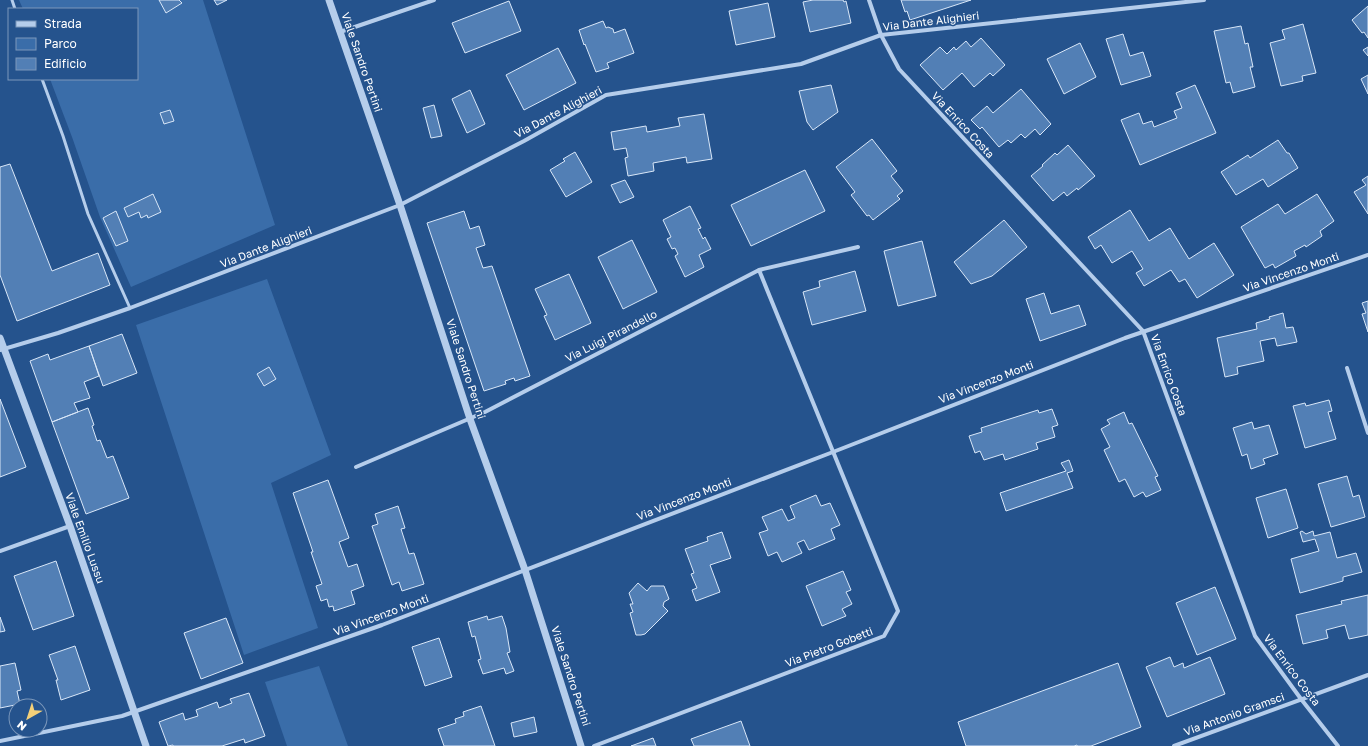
<svg xmlns="http://www.w3.org/2000/svg" width="1368" height="746" font-family="'Golos Text',sans-serif">
  <style>
    .green { fill: #3a6da9 }
    .building { fill: #527fb5; stroke: #d9e7f8 }
    .lines { fill: none; stroke-linecap: round; stroke-linejoin: round }
    .service { stroke: #b5cdeb; stroke-width: 3 }
    .minor { stroke: #b5cdeb; stroke-width: 4 }
    .tertiary { stroke: #b5cdeb; stroke-width: 7 }
    .labels { text-anchor: middle; stroke-width: 3; stroke-linejoin: round; paint-order: stroke }
    .street-label { font-size: 11px; fill: #fff; stroke: #25538d }
  </style>
  <rect width="100%" height="100%" fill="#25538d"/>
  <path class="green" d="M19,0H203L275,225L131,287L100,217L72,137L50,79H137V9H23Z
    M267,279L331,455L271,483L318,628L244,655L136,325Z
    M319,666L348,746H287L265,682Z"/>
  <path class="building" d="M159,0H179L182,3L166,13Z
    M214,0H227L217,5Z
    M813,0H843L844,2L846,1L851,23L810,32L803,2Z
    M901,0H971L910,20L907,11L905,12Z
    M509,1L521,31L465,53L452,23Z
    M768,3L775,37L736,45L729,11Z
    M1368,6V38L1364,32L1362,33L1352,20Z
    M603,21L606,28L608,27L613,29L614,33L625,29L634,53L607,63L609,68L596,72L585,44L584,45L579,30Z
    M1303,24L1316,73L1302,76L1303,81L1281,86L1270,43L1285,39L1282,30Z
    M1241,26L1245,44L1248,43L1253,67H1250L1255,87L1233,93L1230,82L1226,83L1214,31Z
    M1123,34L1130,56L1143,52L1151,76L1121,85L1106,39Z
    M981,38L1005,65L993,76L990,73L974,87L962,73L943,90L920,65L940,47L947,54L954,47L956,50L966,41L971,47Z
    M1080,43L1096,77L1064,94L1047,59Z
    M1368,47V56L1363,50Z
    M558,48L576,83L524,110L506,75Z
    M1368,75V94L1361,79Z
    M831,85L838,112L813,130L807,122L799,91Z
    M1195,85L1216,133L1140,165L1121,120L1139,113L1143,124L1152,121L1154,127L1177,118L1174,111L1182,108L1176,93Z
    M1021,89L1051,124L1040,135L1035,129L1025,138L1021,134L1011,143L1008,140L999,147L982,127L980,129L971,120L987,106L993,113Z
    M470,90L485,124L467,133L452,99Z
    M434,105L442,136L431,138L423,108Z
    M170,110L174,121L164,124L160,113Z
    M704,114L712,159L687,163L686,157L653,163L654,171L628,176L625,158L628,157L626,148L614,150L611,132L646,126L647,132L680,126L678,118Z
    M872,139L897,171L891,176L903,191L897,196L900,199L873,220L869,215L867,216L851,195L855,192L836,167Z
    M1278,140L1287,153H1289L1298,168L1268,187L1263,179L1236,195L1221,172L1248,155L1250,158Z
    M1068,145L1095,176L1078,190L1077,188L1067,196L1064,192L1053,201L1031,176L1043,166L1042,165L1055,153L1057,155Z
    M575,152L592,182L566,197L550,170L565,161L563,159Z
    M10,164L52,271L98,253L110,285L17,321L0,275V167Z
    M805,170L825,211L751,246L731,205Z
    M1368,176V214L1354,192L1366,185L1362,180Z
    M625,180L634,197L620,203L611,185Z
    M153,194L161,212L148,218L147,215L141,218L139,212L128,217L124,208Z
    M1317,194L1334,221L1320,231L1322,236L1306,247L1305,245L1294,251L1296,256L1275,268L1273,264L1265,268L1241,227L1278,204L1285,214Z
    M690,206L701,228L698,229L703,239L705,237L711,249L699,255L704,267L685,277L675,256L678,254L675,248L672,249L667,239L671,237L663,220Z
    M1130,210L1149,241L1170,228L1189,259L1214,243L1234,275L1197,298L1185,279L1179,282L1171,270L1144,286L1136,273L1143,269L1132,251L1112,263L1101,245L1095,249L1088,237Z
    M116,211L128,241L116,246L103,218Z
    M464,211L470,229L479,226L485,245L476,248L483,268L492,266L530,376L515,381L514,378L505,381L506,384L484,391L427,223Z
    M1004,220L1027,247L992,276L971,284L954,262Z
    M632,240L657,292L623,309L598,257Z
    M922,241L936,296L898,306L884,251Z
    M855,271L866,311L812,325L803,292L820,287L819,281Z
    M569,274L591,323L555,340L544,316L547,315L535,289Z
    M1044,293L1051,314L1079,305L1086,325L1040,341L1026,299Z
    M1368,301V332L1362,314L1366,313L1362,303Z
    M1283,313L1286,328L1293,327L1297,342L1277,346L1275,338L1260,341L1264,361L1237,367L1238,374L1225,377L1217,338L1257,329L1256,323L1270,319L1269,317Z
    M122,334L137,373L103,386L89,346Z
    M89,346L99,376L84,382L90,398L74,403L78,412L52,422L30,361L48,354L50,360Z
    M269,367L276,379L264,386L257,374Z
    M0,399L26,467L0,477Z
    M1329,400L1332,411L1328,412L1336,439L1305,448L1293,406L1305,403L1306,406Z
    M88,408L94,425L92,426L97,441L100,440L107,458L113,456L129,498L86,514L52,422Z
    M1052,409L1058,425L1052,427L1055,437L1036,443L1038,449L1005,460L1003,454L984,460L980,451L975,453L969,436L982,432L981,428L1038,410L1039,413Z
    M1124,412L1129,424L1132,423L1158,476L1155,477L1161,490L1146,497L1143,492L1134,497L1125,479L1119,482L1104,450L1110,447L1101,429L1110,424L1107,420Z
    M1252,422L1254,429L1269,425L1278,454L1263,459L1265,464L1251,469L1247,454L1242,456L1233,428Z
    M1069,460L1073,471L1067,473L1073,488L1006,511L1000,493L1066,471L1061,463Z
    M1347,476L1353,497L1359,495L1365,517L1331,527L1318,484Z
    M328,480L349,538L339,542L348,567L357,564L364,586L351,591L355,604L334,611L333,606L329,607L327,599L321,601L316,586L322,584L311,552H313L293,493Z
    M1286,489L1298,528L1268,538L1256,498Z
    M816,495L821,506L830,503L840,525L831,529L835,539L809,550L804,540L797,543L802,553L782,562L777,552L768,556L759,533L768,530L762,517L782,509L788,521L795,518L790,506Z
    M398,506L405,528L401,529L409,554L414,553L424,584L402,591L399,582L392,585L372,526L378,524L375,514Z
    M1302,531L1306,534L1313,531L1314,536L1330,532L1337,558L1356,553L1362,572L1343,577V581L1300,593L1291,559L1319,551L1315,539L1303,542L1300,532Z
    M722,532L731,558L710,565L720,592L696,601L692,590L697,588L691,574L694,573L685,549L708,541L707,537Z
    M56,561L74,616L33,630L14,576Z
    M843,571L851,590L846,592L852,604L842,609L846,616L822,626L806,586Z
    M638,583L647,591L651,586H664L669,599L664,602L663,606L668,611L645,634L641,635H636L630,613L633,612L630,604H633L629,593Z
    M1215,587L1236,639L1197,655L1176,603Z
    M1368,595V635L1349,639L1345,625L1326,630L1328,638L1303,644L1296,615L1342,604L1341,601Z
    M487,616L488,620L502,616L506,628L510,652L507,653L514,671L506,674L504,668L483,674L478,660L481,659L475,636L472,637L468,622Z
    M0,617L5,631L0,632Z
    M226,618L243,663L201,679L184,633Z
    M439,638L452,677L425,686L412,647Z
    M75,646L90,690L61,700L56,680H58L49,655Z
    M1170,657L1174,667L1183,663L1184,668L1210,657L1225,694L1167,717L1146,667Z
    M15,663L21,690L17,691L20,704L0,708V666Z
    M1118,663L1141,727L1091,746H1077V745L1074,746H966L958,722Z
    M249,693L265,736L245,743L244,739L222,746H173V745L168,746L159,722L183,713L185,720L198,716L196,710L217,702L219,708L232,703L230,699Z
    M481,706L495,746H444L438,729L456,723L455,719L464,716L463,712Z
    M534,717L537,732L514,737L511,723Z
    M741,721L750,746H694L691,739Z
    M653,738L656,746H631Z"/>
  <g class="lines">
    <path class="service" d="M12,0L15,9
      M42,79L63,136L88,214L130,308"/>
    <path class="minor" d="M869,0L881,35L899,69L1143,331L1255,636L1301,699L1338,746
      M340,32L434,0
      M759,270L858,247
      M0,350L58,333L130,308L400,205L524,141L606,95L801,64L881,35L1204,0
      M1347,368L1368,433
      M356,467L485,412L759,270L898,611L884,636L594,746
      M0,551L70,526
      M0,741L122,716L382,625L833,452L1125,338L1368,255
      M1174,746L1368,675"/>
    <path class="tertiary" d="M329,0L400,205L470,419L525,570L581,746
      M0,338L70,526L146,746"/>
  </g>
  <g class="labels">
    <g class="street-label">
      <text transform="translate(931 21) rotate(-7)" y="4">Via Dante Alighieri</text>
      <text transform="translate(362 62) rotate(71)" y="4">Viale Sandro Pertini</text>
      <text transform="translate(558 112) rotate(-28)" y="4">Via Dante Alighieri</text>
      <text transform="translate(963 125) rotate(47)" y="4">Via Enrico Costa</text>
      <text transform="translate(266 247) rotate(-21)" y="4">Via Dante Alighieri</text>
      <text transform="translate(1291 272) rotate(-19)" y="4">Via Vincenzo Monti</text>
      <text transform="translate(611 336) rotate(-27)" y="4">Via Luigi Pirandello</text>
      <text transform="translate(466 369) rotate(72)" y="4">Viale Sandro Pertini</text>
      <text transform="translate(1169 375) rotate(70)" y="4">Via Enrico Costa</text>
      <text transform="translate(986 382) rotate(-21)" y="4">Via Vincenzo Monti</text>
      <text transform="translate(684 499) rotate(-21)" y="4">Via Vincenzo Monti</text>
      <text transform="translate(85 538) rotate(70)" y="4">Viale Emilio Lussu</text>
      <text transform="translate(381 615) rotate(-20)" y="4">Via Vincenzo Monti</text>
      <text transform="translate(829 647) rotate(-21)" y="4">Via Pietro Gobetti</text>
      <text transform="translate(1292 670) rotate(53)" y="4">Via Enrico Costa</text>
      <text transform="translate(571 676) rotate(72)" y="4">Viale Sandro Pertini</text>
      <text transform="translate(1234 714) rotate(-20)" y="4">Via Antonio Gramsci</text>
    </g>
  </g>
  <rect x="8" y="8" width="130" height="72" fill="#25538d" stroke="#7c98bb"/>
  <rect x="16" y="21" width="20" height="6" fill="#b5cdeb" stroke="#7c98bb"/>
  <text x="44" y="28" font-size="12" fill="#ffffff">Strada</text>
  <rect x="16" y="38" width="20" height="12" fill="#3a6da9" stroke="#7c98bb"/>
  <text x="44" y="48" font-size="12" fill="#ffffff">Parco</text>
  <rect x="16" y="58" width="20" height="12" fill="#527fb5" stroke="#7c98bb"/>
  <text x="44" y="68" font-size="12" fill="#ffffff">Edificio</text>
  <g transform="translate(28 718) rotate(219)"><circle r="19" fill="#25538d" stroke="#7c98bb"/>
  <path d="M0-3L7 15L0 10L-7 15Z" fill="#f4d079"/>
  <text y="-6" font-size="11" font-weight="bold" text-anchor="middle" fill="#ffffff">N</text>
  </g>
</svg>
